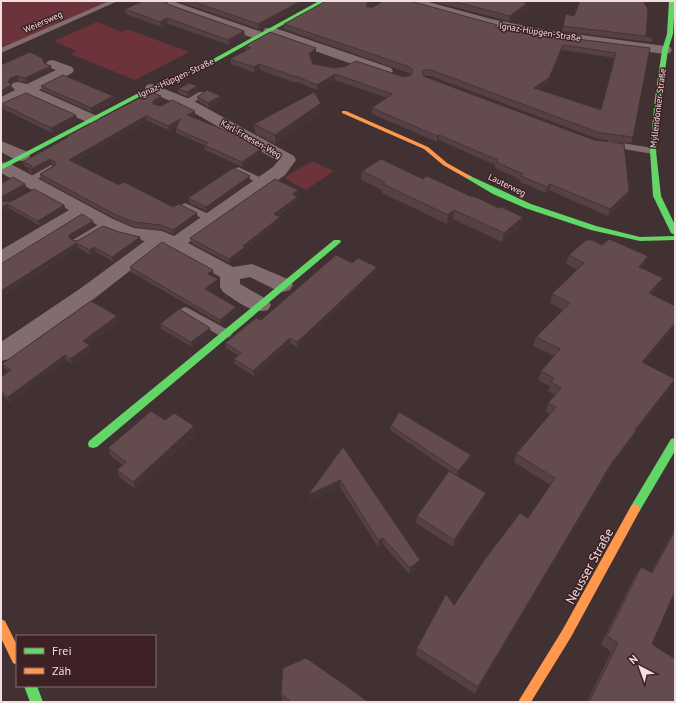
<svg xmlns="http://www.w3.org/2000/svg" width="676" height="703" font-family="'PT Sans',sans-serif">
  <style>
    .green { fill: #6d333b }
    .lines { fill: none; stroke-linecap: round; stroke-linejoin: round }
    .lane { fill: #816c6e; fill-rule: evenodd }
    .street { fill: #816c6e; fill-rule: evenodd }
    .fast { fill: #63d668; fill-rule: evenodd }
    .slow { fill: #ff974d; fill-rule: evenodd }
    .wall { fill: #554043; fill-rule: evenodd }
    .shaded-wall { fill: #453437 }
    .building { fill: #634b4e; stroke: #453437; fill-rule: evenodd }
    .labels { text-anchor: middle; stroke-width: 3; stroke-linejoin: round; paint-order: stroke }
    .far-street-label { font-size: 9px; fill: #f1dedf; stroke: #3d2124 }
    .near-street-label { font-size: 13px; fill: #f1dedf; stroke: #3d2124 }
  </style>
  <rect width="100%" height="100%" fill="#423133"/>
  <path class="green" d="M1,1H109L1,49Z
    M97,22L122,32L127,29L189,52L135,80L71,54L76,51L54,41Z
    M312,161L334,171L306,190L284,178Z"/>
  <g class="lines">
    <path class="lane" d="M109,1H118L1,53V48Z
      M199,92H202L206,94L190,105H184L183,103L184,101Z
      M609,141L653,148L657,151L653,154L606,146L605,144L606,142Z
      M51,165L56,168L54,170L32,182L29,183L24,180Z
      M238,167L266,180L268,182L266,184H260L235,172L233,170Z
      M185,203L215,217L216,219L211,222L207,221L182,208L180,206Z
      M106,220L111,223L110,225L80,243L76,244L71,241Z
      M186,307L230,331L232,334L230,337L226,338L222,337L182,314L180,311L182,308Z"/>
    <path class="street" d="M172,1L265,33L263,31L265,28H275L391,68L393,71L391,74L386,75L381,74L266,34L268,36L266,39H256L168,8L166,5L168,2Z
      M406,1H425L491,19L551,31L665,46L670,47L672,50L670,53L665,54L551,39L489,27L408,4Z
      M53,60L72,67L74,70L72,73L39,90L97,116L100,119L97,122L92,124L87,122L27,96L1,108V97L15,90L11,86L13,83L18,82L27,84L56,70L48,67L46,64L48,61Z
      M152,84L192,100L294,156L296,160L285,175L188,243L233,267L252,264L290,280L293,285L290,290L283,292L276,290L250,277L240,279V284L268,300L271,305L268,310C252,315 236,300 223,292L220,287V277L163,245L95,298L9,359L1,361V342L81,288L145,241C122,238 103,229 83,217L8,262L1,264V250L69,210L1,173V162L9,163L113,219L134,228L162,231L174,236L273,167L278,161L182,106L147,91L145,88L147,85Z
      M1,141L28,152L30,156L28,160L22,161L16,160L1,152Z"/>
    <path class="fast" d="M319,1H326L210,65L154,89L1,170V165L150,87L206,63Z
      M669,1H675L673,34L668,50L661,98L656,151L661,196L675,225V235L671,233L653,196L650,151L655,98L662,50L667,34Z
      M468,175L531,204L596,226L640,237L675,236V240L640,241L591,230L525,208L493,194L466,178V176Z
      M334,240H340L341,242L97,447L93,448L89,447L88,444L89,441Z
      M675,438V451L639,512L635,514L631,512L630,509L631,506L671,439Z
      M24,686H37L43,702H30Z"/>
    <path class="slow" d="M342,111H346L428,147L447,163L472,177L470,178H466L443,165L424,149L342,113Z
      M635,504L639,506L640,509L639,512L571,637L531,702H518L563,629L631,506Z
      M1,619L5,621L17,645V665L13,663L1,638Z"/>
  </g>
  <path class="wall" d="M167,1L166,3L167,4L244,31L245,37L229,45L168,24L161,27L126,14L125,9Z
    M177,1H311L259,29Z
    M378,1L369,7L560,37L650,48L633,137L631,143L598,139L431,76H423L629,191L627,197L608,216L549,190L546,193L520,182L521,180L495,168V165L439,140L437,142L372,114V108L387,98L335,80L317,90L297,82L296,83L260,70L255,73L231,64L230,59L245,51V46L316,48V54L311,58L313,64L335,68L404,77L411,75L409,73L284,29V24ZM562,50L615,58L601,109L539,90L548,83Z
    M431,1H520L527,3V8L509,21Z
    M566,14L646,36L652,37L651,42L562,31Z
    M45,64L52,70L27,82L18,81L12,82L10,85L12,90L1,65Z
    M41,86L113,96L114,101L92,112L42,90Z
    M178,89L198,91L188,97L179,93Z
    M161,96L162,101L156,105L195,115L192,117L261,149L262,153L243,167L205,150L204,145L176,133V129L177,125L169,130L147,121L74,162L119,185L173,207L198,218L174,234L162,230L134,227L114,218L41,179L40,174L54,165L52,164L32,174L30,173L29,168L24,166L23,162L67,137V136Z
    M221,96L222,100L209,108L198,101L197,97Z
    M1,104L76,115L77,120L52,133L3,109Z
    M322,112L275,144L255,133L254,124Z
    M362,171L423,179L472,197L499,208L523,217L521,226L502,242L453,219L447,224L382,193V190L361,180Z
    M250,181L207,211L189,203L188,198Z
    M1,184H25L27,189L3,201L64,205L66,210L40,226L9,208L1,213Z
    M298,195L296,196L297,201L278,216L280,217V221L245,250V251L229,263L191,243L190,238Z
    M93,221L94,225L71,239L74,241L119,232L140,237L141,242L114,262L96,252L91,255L78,248L1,297Z
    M569,255L644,265L642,268L663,278L659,287L652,295L675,306V327L644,363L675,379L671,388L636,432L632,439L607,473L475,694L416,655L417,648L528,518L550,485L514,462L516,454L550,414L546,412L548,403L555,395L548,391L550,386L538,380L541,371L554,356L533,346L536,337L563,310L550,303L552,294L577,270L566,264Z
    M352,263L376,272L304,340L297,347L290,343L254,376L235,364L234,359L238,355L226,348L225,343L261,320Z
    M130,267L214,275L212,276L218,284L209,291L237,311L221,324L131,272Z
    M119,321L88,344L91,350L72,364L66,360L10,402L1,394V377L9,372L4,368L2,364Z
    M160,324L211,332L192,347L161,329Z
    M165,420L196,434L136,489L120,478L117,470L123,465L111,456L108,448Z
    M391,426L470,459L457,476L390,430Z
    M343,447L419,566L409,574L383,544L378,547L340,487L308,501V495Z
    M484,501L453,547L416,523L417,516Z
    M675,529V599L672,598L652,644L675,702H587L611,652L601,644L635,576L641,567L651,572Z
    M281,694L368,702H284L282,700Z"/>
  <path class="shaded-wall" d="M301,1H311L259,29L258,24Z
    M370,1H378L367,8V3Z
    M527,3V8L509,21L510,16Z
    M167,18L168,24L161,27L160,22Z
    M244,31L245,37L229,45L228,40Z
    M563,45L562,50L548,83L533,94L534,88Z
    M316,48V54L310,60L309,54Z
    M259,64L260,70L255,73L254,67Z
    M51,66L52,70L27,82L25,78Z
    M335,74V80L317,90V85Z
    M17,76L18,81L12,82L10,86L11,85L12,90L1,96V91L10,78Z
    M198,86V91L188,97L187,92Z
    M113,96L114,101L92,112L91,108Z
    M161,96L162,101L154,106V108L153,101Z
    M221,96L222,100L209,108L208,103Z
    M321,103L322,112L275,144V135Z
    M195,111V115L188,119L187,115Z
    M76,115L77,120L52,133L51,128Z
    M146,116L147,121L71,164L69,160Z
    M180,119L181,123L169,130L168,126Z
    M439,135V140L437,142V136Z
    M261,149L262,153L243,167L242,162Z
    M50,159L52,164L32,174L31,169Z
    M250,176V181L207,211L206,207Z
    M25,184L27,189L2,202L1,197Z
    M550,184L549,190L546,193L547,187Z
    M298,190V195L293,199V194Z
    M629,191L627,197L608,216L610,209Z
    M297,197V201L274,218V214Z
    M7,204L9,208L1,213V207Z
    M64,205L66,210L40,226L38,221Z
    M454,210L453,219L447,224L448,215Z
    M197,213L198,218L174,234L173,230Z
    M280,217V221L245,250V251L229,263V259L243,246Z
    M523,217L521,226L502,242L504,233Z
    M93,221L94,225L70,240L69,238V235Z
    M140,237L141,242L114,262L112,257Z
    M76,243L78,248L1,297V291Z
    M94,247L96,252L91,255L90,250Z
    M648,256L644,265L635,276L639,267Z
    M377,267L376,272L304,340L297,347V342Z
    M213,270L214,275L209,279L208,274Z
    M663,278L659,287L645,302L649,293Z
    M218,279V284L205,294V289Z
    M236,307L237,311L221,324L220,320Z
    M117,316L119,321L85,346L83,341Z
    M675,323V327L638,371L642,362Z
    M210,328L211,332L192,347L191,342Z
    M290,338V343L254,376L253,371Z
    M90,345L91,350L72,364L70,359Z
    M65,355L66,360L10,402L8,397Z
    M675,379L671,388L636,432L632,439L607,473L475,694L478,687L611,464L635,430Z
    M194,426L196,434L136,489L133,482Z
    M471,455L470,459L457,476L458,471Z
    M340,480V487L308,501V495Z
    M486,493L484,501L453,547L454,540Z
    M383,538V544L378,547V540Z
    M420,560L419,566L409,574L410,568Z"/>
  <path class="building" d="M143,1H164L167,4L244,31L228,40L167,18L160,22L125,9Z
    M191,1H301L258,24Z
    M326,1H370L367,3V7H373L383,1H410L497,25L495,27L560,37L650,48L633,137L600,133L431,70H423V76L594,140L624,144L629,191L610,209L550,184L547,187L521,176L523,174L496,162L498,160L439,135L437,136L372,108L392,94L335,74L317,85L296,76V77L259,64L254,67L230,59L251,48L245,46L270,32L316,48L309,54L313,64L335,68L346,66L356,61L404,77L411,75L413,71L410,67L284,24ZM563,45L616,53L601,110L534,88L549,78Z
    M452,1H520L527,3L510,16Z
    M580,1H643L648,9L646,36L652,37L563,26L566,14L574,16Z
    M30,52L42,58L45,64L51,66L25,78L17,76L10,78L8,82L11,85L1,91V65Z
    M63,75L113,96L91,108L41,86Z
    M189,83L198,86L187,92L178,89Z
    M207,90L221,96L208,103L197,97Z
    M151,92L161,96L153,101V104L161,106L172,100L195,111L187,115L239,136L261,149L242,162L204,145L208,143L176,129L180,119L168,126L146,116L69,160L119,185L124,182L173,207L179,204L197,213L173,230L161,225L133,222L112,213L40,174L56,165L55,162L50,159L31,169L29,168L32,166L23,162L68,137L67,136Z
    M314,92L321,103L275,135L254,124Z
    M26,93L76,115L51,128L1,104Z
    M381,159L423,179L427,176L472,197L473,196L499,208L501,207L523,217L504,233L454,210L448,215L383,184L385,182L362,171Z
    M233,168L250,176L206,207L188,198Z
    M13,177L25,184L1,197V184Z
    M275,179L298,190L293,194L297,197L274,214L280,217L243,246L245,247L229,259L190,238Z
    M34,189L64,205L38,221L7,204L1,207V199L2,201L10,202Z
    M82,214L93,221L69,235V238L74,241L79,240L103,226L119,232L140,237L112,257L94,247L90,250L76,243L1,291V264Z
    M609,239L648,256L639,267L663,278L649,293L675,306V323L642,362L675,379L635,430L636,431L611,464L478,687L417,648L446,594L454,605L485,559L520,513L528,518L555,478L516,454L556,407L548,403L561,388L551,382L554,378L541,371L560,349L536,337L570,303L552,294L584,263L569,255L586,240H592L602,245Z
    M162,242L213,270L208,274L218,279L205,289L236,307L220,320L130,267Z
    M336,255L352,263L358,258L377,267L304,336L297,342L290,338L253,371L234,359L241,353L225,343L256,318L261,320Z
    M91,301L117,316L83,341L90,345L70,359L65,355L8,397L1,392V377L11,370L2,364Z
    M179,309L210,328L191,342L160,324Z
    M151,411L165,420L174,413L194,426L133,482L117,470L126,462L108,448Z
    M399,412L471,455L458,471L391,426Z
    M343,447L420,560L410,568L383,538L378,540L340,480L308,495Z
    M449,471L486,493L454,540L417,516Z
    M675,531V591L652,644L675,659V702H589L618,643L607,636L641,567L652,573Z
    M306,658L352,690L368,702H291L281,694L283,668Z"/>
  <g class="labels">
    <g class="far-street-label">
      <text transform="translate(43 22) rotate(-24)" y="3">Weiersweg</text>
      <text transform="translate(540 32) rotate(9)" y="3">Ignaz-Hüpgen-Straße</text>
      <text transform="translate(176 78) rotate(-25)" y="3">Ignaz-Hüpgen-Straße</text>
      <text transform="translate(658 108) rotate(-83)" y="3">Myllendonker Straße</text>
      <text transform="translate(251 139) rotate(30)" y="3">Karl-Freesen-Weg</text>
      <text transform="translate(507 185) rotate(26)" y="3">Lauterweg</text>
    </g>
    <g class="near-street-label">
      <text transform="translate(589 566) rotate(-61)" y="5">Neusser Straße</text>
    </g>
  </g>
  <rect width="676" height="703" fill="none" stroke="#f1dedf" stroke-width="4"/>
  <rect x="16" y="635" width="140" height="52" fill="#3d2124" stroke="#856d6f"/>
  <rect x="24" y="648" width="20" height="6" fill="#63d668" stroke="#856d6f"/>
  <text x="52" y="655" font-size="12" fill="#f1dedf">Frei</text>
  <rect x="24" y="668" width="20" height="6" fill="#ff974d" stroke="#856d6f"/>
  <text x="52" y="675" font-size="12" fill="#f1dedf">Zäh</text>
  <g transform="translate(640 667) rotate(319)" stroke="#3d2124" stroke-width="3" paint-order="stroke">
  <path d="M0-3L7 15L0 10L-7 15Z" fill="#f1dedf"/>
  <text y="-6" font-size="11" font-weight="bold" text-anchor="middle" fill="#f1dedf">N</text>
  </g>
</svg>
